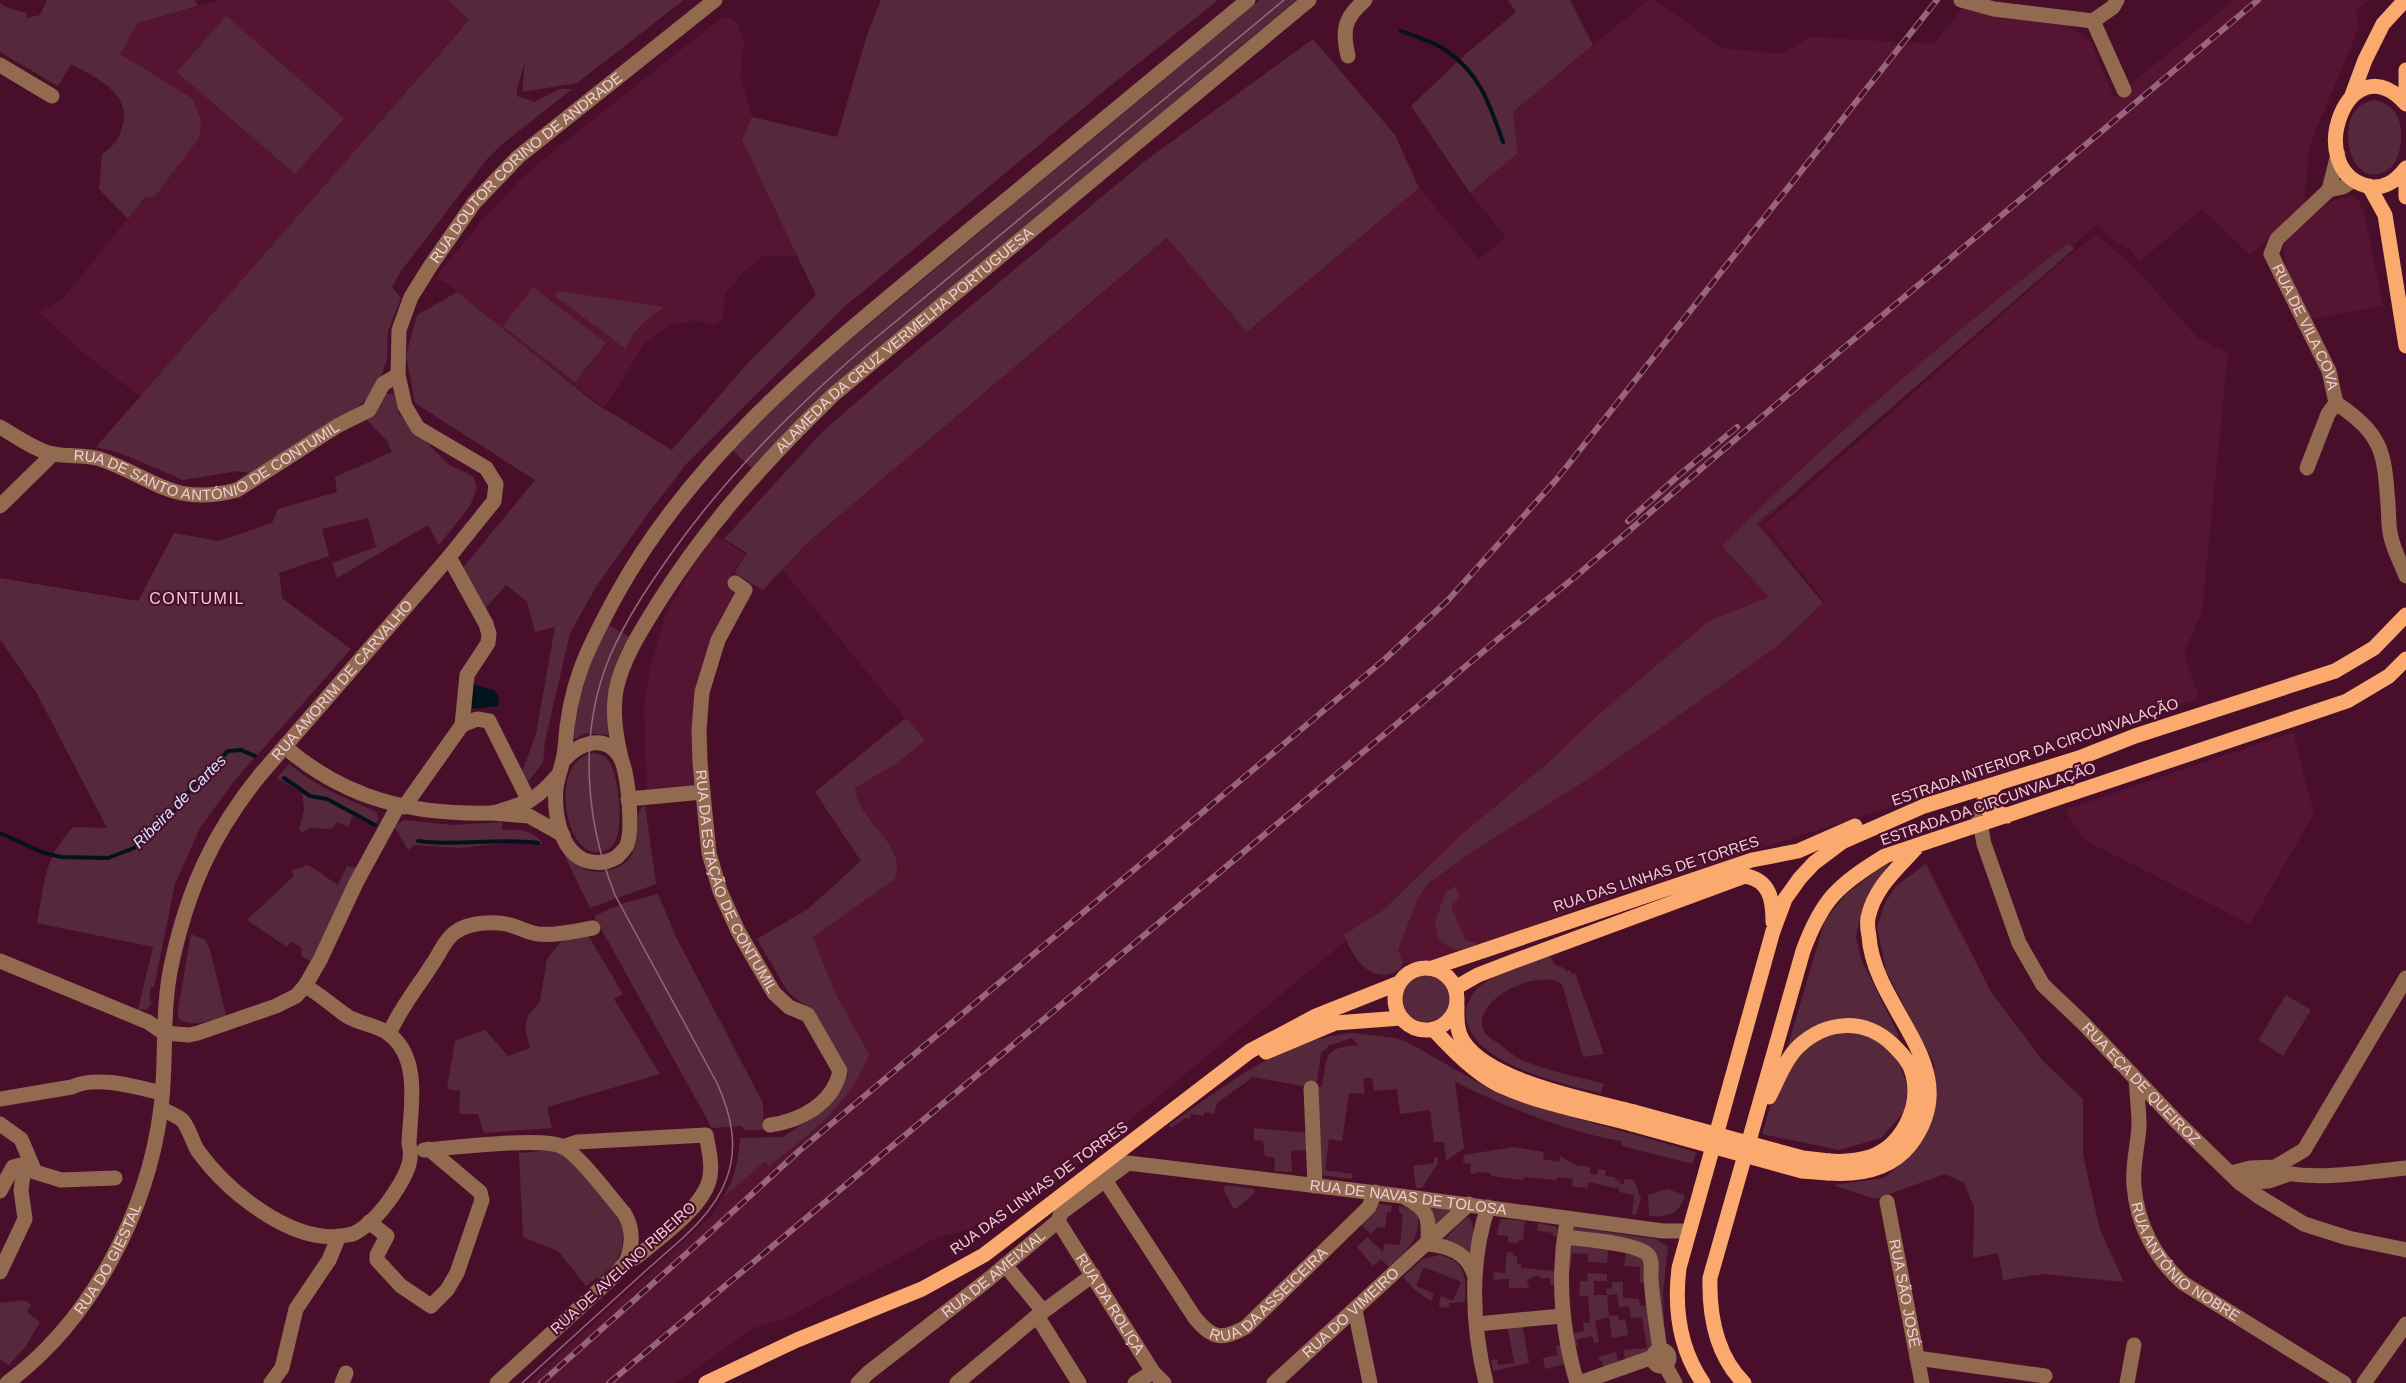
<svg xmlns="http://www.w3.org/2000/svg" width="2406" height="1383" font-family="Arial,sans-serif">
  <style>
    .built { fill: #561433 }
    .green { fill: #55293b; fill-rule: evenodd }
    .water { fill: #02131d }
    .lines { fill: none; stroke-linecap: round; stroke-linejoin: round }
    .stream { stroke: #02131d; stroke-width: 4 }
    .minor { stroke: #916a4f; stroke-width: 15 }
    .major { stroke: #faa96f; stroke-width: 15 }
    .tram { stroke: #97667b; stroke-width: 1.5 }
    .rail-casing { stroke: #97667b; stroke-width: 6 }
    .rail { stroke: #490f2a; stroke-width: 4; stroke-dasharray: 11; stroke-linecap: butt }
    .major-bridge { stroke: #faa96f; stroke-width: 15 }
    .labels { text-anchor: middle; stroke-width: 4.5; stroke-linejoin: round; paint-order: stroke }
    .street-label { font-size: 15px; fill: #f2ccd9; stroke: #490f2a }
    .neighbourhood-label { font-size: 16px; letter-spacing: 1.5px; fill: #f2ccd9; stroke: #490f2a }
    .water-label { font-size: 16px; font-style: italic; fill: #c8e9fd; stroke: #490f2a }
  </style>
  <rect width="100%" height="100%" fill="#490f2a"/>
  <path class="built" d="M222,0H448L469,19L141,397L82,352L39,312L63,299L144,198L192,98L120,54L138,23Z
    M1648,0H1655L1722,48L1782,54L1810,37L1934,44L1962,9L2066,24L2091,42L2114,98L2234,0H2369L2356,11L2359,27L2309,147L2304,208L2250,255L2202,209L2139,262L2130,249L2112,240L2097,224L1761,524L1822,602L1714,685L1758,657L1825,602L1764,525L2058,265L2096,234L2134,267L2198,338L2228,353L2202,611L2184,654L2199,698L2126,724L2088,731L2037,750L2015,754L2018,768L1820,829L1582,907L1437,961L1403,963L1398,950L1419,896L1472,836L1043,1192L964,1231L938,1237L789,1317L754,1328L675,1383H528L711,1216L733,1180L739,1158L740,1138L783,1137L824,1110L841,1091L849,1072L813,1012L788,992L757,939L808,909L861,861L815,792L905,718L782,569L807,543L1168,238L1248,332L1419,188L1479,259L1506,237L1470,193L1518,153L1513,112Z
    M728,17L737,22L744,42L740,75L752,117L742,140L803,256H763L743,273L725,294L723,319L713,325L695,320L669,326L645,343L604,408L498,326L445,282L436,279L441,270L484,218L521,179L557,148L719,20Z
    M2351,196L2358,199L2364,212L2383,306L2312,319L2285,264L2284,246L2287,240L2324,206L2332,201Z
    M715,535L745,554L731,575L754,590L734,622L721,653L709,697L707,732L710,784L647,789L644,704L651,662L667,612L690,571Z
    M2293,732L2314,814L2250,924L2086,841L2065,810Z"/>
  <path class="green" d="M47,0H195L198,6L138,23L120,54L192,98L201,120L199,138L155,196L144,198L128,219L99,189L102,154C113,147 118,140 122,128C134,94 95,77 71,64L58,86L0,52V3L8,8L27,13L26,18L40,15Z
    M448,0H684L577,83L522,92L525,62L517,88V96L534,102L560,89H572L501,145L487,159L401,271L392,287L401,298L388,331L387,358L377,390L348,415L337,417L254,474L238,471L183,480L120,453L96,447L469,20Z
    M881,0H1218L1110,86L843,308L687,463L647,515L596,587L570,633L545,741L543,763L527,783L522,772L536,734L555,627L535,632L527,602L506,585L483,611L462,569L535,480L415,403L406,355L417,315L457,292L595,403L672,450L748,363L816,295L742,140L752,117L837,137L867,35Z
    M1260,0H1296L828,392L754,470L732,450L804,378Z
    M1508,0H1570L1593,45L1513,112L1518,153L1470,193L1411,106L1466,54L1516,12Z
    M226,16L344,118L295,174L177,72Z
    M1313,39L1395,135L1419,188L1247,332L1167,238L807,543L763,590L734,573L747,553L724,539L823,431L883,379L1145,161Z
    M2375,100C2401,106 2406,132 2398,155C2395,163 2392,168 2384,172C2346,190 2331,104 2375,100Z
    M2067,244L2075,248L1777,507L1756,523L1823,603L1776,647L1591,777L1475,850L1430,882L1419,896L1398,950L1403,963L1400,970C1371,986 1353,958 1344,935L1382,911L1461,835L1549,762L1598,715L1709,621L1769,597L1722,546C1829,438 1947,338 2067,244Z
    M533,287L606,343L575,382L503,326Z
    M558,291L664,307C648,319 632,329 626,349L555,296Z
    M384,394H394L399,414L449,465L473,476L477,488L470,506L439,545L428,525L337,578L332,563L376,547L368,518L322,529L329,556L279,573L282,598L351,649L234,781L200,828L175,884L154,987H151L149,1001L152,1002L148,1009L138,1010L153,947L37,923C45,882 43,859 73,827L107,828L36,692L0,639V578L138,601L174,533L219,541L272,523L278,509L337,492L335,477L392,452L387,441L367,420Z
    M606,623L629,637L620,653L607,695L608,735L587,733L574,739C575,698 591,661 606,623Z
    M906,718L925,740L897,763L855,788C858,823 907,842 895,879L813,937L834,991L869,1054C852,1102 808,1136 769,1166L765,1161L724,1197C735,1177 739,1160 740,1138L783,1137L824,1110L841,1091L849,1072L813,1012L788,992L757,939L808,909L861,861L815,792Z
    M593,753C600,754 605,755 609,761C619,775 625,834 612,846C608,851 602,852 595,852C564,850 549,761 593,753Z
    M289,764C316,787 345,798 377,812L378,820L374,826L353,816L348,827L337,822L332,829L310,828L302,833L299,829L304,810L302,793L277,778Z
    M645,805L656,884L590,908L558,842C571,860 582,876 606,871C653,862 627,815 645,805Z
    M404,820L452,825L502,822V830C518,829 533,829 543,844L515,842L459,848L415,845L408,850L394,826Z
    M1890,861L1859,922L1856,937L1861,959L1898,1034L1901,1068L1908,1088L1904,1112L1881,1138L1839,1150L1762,1134L1825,920L1846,894Z
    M1926,864L1991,992L2044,1062L2083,1099V1155L2100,1230L2124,1282L2043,1274L2003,1280L1998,1253L1973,1258L1974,1207L1964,1183L1945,1174L1875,1199L1833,1185L1884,1178L1911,1155L1928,1127L1935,1108L1934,1063L1886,971L1877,927L1885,903L1896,886Z
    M307,865C319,870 326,878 338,885L347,866L357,868L312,962L301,956L302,948L291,941L287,947L247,920L294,876L291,871Z
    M1456,886L1460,897L1451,906L1465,940L1478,944L1458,950L1446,945L1439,939L1435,923L1445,893Z
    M658,894L676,937L763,1103L764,1130H744L742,1126L712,1128L594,916L627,902Z
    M191,934L205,940L210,950L226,1015C211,1020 191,1029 178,1018V1009Z
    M589,937L623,994L614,999L660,1074L547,1107L552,1128L484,1133L478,1114H459L460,1091L447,1089L455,1041L485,1030L508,1056L530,1048L525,1028L528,1016L540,1001L547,959L564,938Z
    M1550,956L1555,965L1564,968L1566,972L1570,970L1572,974L1575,973L1604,1054L1583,1057L1562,984C1538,967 1469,1001 1484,1031C1486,1036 1493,1040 1498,1043C1505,1048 1512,1055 1520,1059C1545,1071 1576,1076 1604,1084L1601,1093C1563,1084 1471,1064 1466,1017C1465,1006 1472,992 1481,985C1496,974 1531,962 1550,956Z
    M1402 998a24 24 0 1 1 48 0a24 24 0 1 1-48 0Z
    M2286,995L2311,1010L2283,1056L2258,1040Z
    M1353,1033L1395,1038L1407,1042L1481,1084L1507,1095L1551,1111L1696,1152L1693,1164L1622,1146L1621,1141C1563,1131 1508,1107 1455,1082L1464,1148L1446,1161L1444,1142H1434L1430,1110L1400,1114L1397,1089L1374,1091L1372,1078H1363L1365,1094L1349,1093L1342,1141L1329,1139L1325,1170L1353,1174L1352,1179L1321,1175L1307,1087L1253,1077L1217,1103L1214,1114L1205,1112L1204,1116L1191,1114L1190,1119L1185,1118L1171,1128L1169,1125C1224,1087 1282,1038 1353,1033ZM1352,1038L1358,1045C1321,1048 1328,1057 1322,1086L1316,1087L1321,1053L1330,1045Z
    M1254,1128L1308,1133L1309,1150L1291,1151L1292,1172L1274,1171L1275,1158L1265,1156L1263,1141L1254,1140Z
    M1513,1147L1544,1152L1543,1159L1559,1162L1560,1156L1575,1165L1590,1167V1174L1597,1175L1598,1169L1606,1170L1605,1176L1615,1177V1180L1620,1181V1184H1624V1179L1634,1180L1641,1199L1636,1215L1632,1214L1634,1195L1619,1192V1187L1614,1188L1589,1182L1587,1188L1572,1186L1573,1179L1557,1177V1180L1524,1177L1523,1180L1491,1176V1173L1476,1172V1174L1470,1173L1471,1164L1463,1163L1464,1155Z
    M551,1150L568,1158L619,1215L623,1231L622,1248L616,1262L598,1279L597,1277L586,1286L558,1251L523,1237L519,1153Z
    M1434,1157H1437L1438,1163L1422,1188H1416L1413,1166L1434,1163Z
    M1226,1185L1253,1189L1255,1193L1236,1209L1233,1208L1223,1189Z
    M1667,1189L1685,1195C1679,1215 1668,1217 1649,1216L1648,1195Z
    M1380,1204L1392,1206L1391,1213L1387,1212L1385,1228L1378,1227L1370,1234L1361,1224L1375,1205Z
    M1399,1206L1411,1209L1418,1217C1421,1240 1404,1252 1389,1267L1381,1259L1373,1266L1357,1247L1367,1237L1383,1252L1384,1244L1400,1245L1403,1214L1399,1213Z
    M1430,1207L1457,1208L1436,1226Z
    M1465,1218H1470C1475,1226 1474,1244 1469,1252L1445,1241V1239Z
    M1507,1219L1525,1221L1523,1240H1519L1518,1243L1508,1242V1236L1497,1235L1500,1220Z
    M1538,1223L1557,1227L1558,1237L1553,1236V1233L1537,1231Z
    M1573,1227L1655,1239L1668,1246L1663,1293L1664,1325L1662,1326L1658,1263L1572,1230Z
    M1570,1245L1609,1247L1607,1263L1588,1262V1254L1572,1253L1571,1266H1567Z
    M1626,1251L1646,1260V1283H1640V1267L1624,1266Z
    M1507,1252L1513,1253V1256H1517V1263L1521,1264V1268L1555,1271V1285H1550V1278H1540L1538,1275L1527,1280L1529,1288H1509V1279L1494,1280L1493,1272L1505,1273Z
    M1440,1255C1467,1262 1466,1278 1465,1302L1449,1303V1307L1440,1308L1439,1304L1441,1296L1453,1301L1461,1282L1424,1267L1416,1286L1434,1294L1431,1301L1415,1290L1403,1277L1423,1259Z
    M1588,1273L1607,1274V1281H1594V1295H1607L1606,1289L1612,1288V1282H1623V1298L1639,1299L1640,1306L1648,1305L1655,1346L1650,1353L1626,1362L1623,1350L1647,1348L1642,1317L1631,1318L1629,1306L1619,1307L1617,1294L1607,1295L1609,1316L1618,1315L1619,1321L1625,1319L1628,1335L1612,1338L1609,1317L1595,1321L1599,1342L1594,1343L1592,1336L1576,1340L1578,1346H1573L1571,1334L1584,1331L1583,1323H1590L1588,1296H1579L1580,1281H1587Z
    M23,1300L31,1304L27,1312L40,1322L26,1346L9,1365L0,1359V1303Z
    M1522,1323L1529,1363L1493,1371L1491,1360L1497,1359L1498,1365L1514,1363L1507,1324Z
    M1562,1345L1566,1364L1545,1369L1543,1358L1557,1355L1556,1346Z
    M1616,1352L1619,1364L1604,1369L1602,1361H1599L1598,1357Z"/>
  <path class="water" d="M471,684L494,690L498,696L499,706L472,709Z"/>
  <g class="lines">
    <path class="stream" d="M1401,31C1416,37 1435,42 1448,52C1481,75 1490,106 1503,142
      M284,778L310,796L327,799L375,825
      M0,833L44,853L61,857L108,858L134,848L175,810L196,782L228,751L241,750L255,756
      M418,841C460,847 496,837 538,843"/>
    <g class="minor">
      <path d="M1961,0L1994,9L2093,21"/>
      <path d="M2093,21L2124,90"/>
      <path d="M2093,21L2113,7L2117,0"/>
      <path d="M1348,56C1342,30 1344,18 1365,0"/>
      <path d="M0,65L52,96"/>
      <path id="s1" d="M2354,180L2343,187L2329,190L2277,239L2271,254L2329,371L2336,403C2383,435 2384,451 2388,504C2389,515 2388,527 2391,537C2394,551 2401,563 2406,576"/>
      <path d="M2329,190L2338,154"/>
      <path id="s2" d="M0,427C14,435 38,452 54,454C69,457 85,454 100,459C155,478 172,507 237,490L337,426L369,410L383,384L398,375"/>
      <path d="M2307,468L2328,414L2336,403"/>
      <path d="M0,506L53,454"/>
      <path id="s3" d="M735,583L745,590L718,640L702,692L699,730L700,763L709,853L720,891L738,931L774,993L789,1007L808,1015L840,1071C833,1104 800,1121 770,1125"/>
      <path d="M462,725L477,719L489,721L529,801"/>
      <path d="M285,747C347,800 413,815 493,813"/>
      <path id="s4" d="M621,758C616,736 612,713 616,690C623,657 642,629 660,600C708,524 768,458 833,395L1309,0"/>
      <path d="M565,759C580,742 608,733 621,759C628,774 634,833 626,847C626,848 618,856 617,857C607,863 595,864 584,860C559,849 554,811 556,788C558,774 564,762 565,748C569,684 587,649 617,594C701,442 843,336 973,227C1065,152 1156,76 1248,0"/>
      <path d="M558,775C535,802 526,803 493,813L529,816L563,835"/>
      <path id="s5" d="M1985,796L1979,817L1984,844L2019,943L2043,985L2083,1023L2176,1121L2240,1183L2258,1196L2304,1224L2348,1238L2406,1250"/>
      <path d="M628,799L703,792"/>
      <path d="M404,807L462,725L467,675L488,643L489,634L486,624L449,557"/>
      <path d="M0,961L148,1022L164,1033"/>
      <path d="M164,1033L189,1035L198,1033L276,1006L296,996L305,986L320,960L356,883L398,806"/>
      <path d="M389,1034C400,1008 418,987 433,963C440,953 444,941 454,933C466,924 482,922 498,923C513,923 524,932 538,934C556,936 575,931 593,928"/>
      <path id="s6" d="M2136,1079C2137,1094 2139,1110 2139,1126C2138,1145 2132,1166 2134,1186C2137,1224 2155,1258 2183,1283L2344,1383"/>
      <path d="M1311,1088L1315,1186"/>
      <path d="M0,1099L72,1087C97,1075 136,1087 162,1093"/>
      <path d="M161,1108C167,1112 175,1115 181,1119C189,1126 192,1142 198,1151C227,1191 290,1243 342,1236C346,1235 351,1235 355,1233C370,1225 381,1212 391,1198C401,1183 415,1163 409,1144C410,1110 422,1059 389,1034C378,1025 359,1024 347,1016C332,1006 320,994 305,986"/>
      <path d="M0,1124L21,1139L35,1172L61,1180L115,1178"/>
      <path d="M424,1150C451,1148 539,1137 561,1146C579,1154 610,1197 624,1213C634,1229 633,1245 626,1262"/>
      <path d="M2266,1169C2313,1182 2359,1173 2406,1168"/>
      <path d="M2231,1173L2250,1168L2275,1167L2304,1150L2406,978"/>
      <path id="s7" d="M1105,1180L1195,1318C1213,1340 1223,1340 1246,1327L1369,1207L1375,1192"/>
      <path d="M2240,1183L2269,1181L2289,1174"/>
      <path d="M0,1191L13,1167L21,1165L24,1168"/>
      <path d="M1406,1198C1430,1210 1429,1220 1428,1244"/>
      <path id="s8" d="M1887,1202L1922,1383"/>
      <path id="s9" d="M1058,1221L1153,1372L1164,1383"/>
      <path d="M369,1222L387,1236L377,1255V1260L401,1286L431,1306L447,1290L457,1273L482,1200L480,1192L429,1149"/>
      <path d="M1566,1227C1557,1280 1562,1332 1577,1383"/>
      <path d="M1565,1237C1582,1239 1636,1243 1647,1254C1653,1259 1651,1269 1651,1276C1652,1301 1657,1326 1660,1351"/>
      <path d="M1428,1244C1449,1246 1467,1253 1474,1274"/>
      <path d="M1005,1265L1043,1311"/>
      <path d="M0,1272L25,1219L21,1190L24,1168L31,1164"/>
      <path d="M1355,1310L1370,1383"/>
      <path d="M1037,1316L1079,1383"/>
      <path d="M1477,1324L1562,1316"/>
      <circle cx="1661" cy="1358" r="8"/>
      <path d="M1917,1358L2045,1376"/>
      <path d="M1665,1365L1675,1383"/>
      <path id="s10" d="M7,1383C92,1320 148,1211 161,1108C167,1060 161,1010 172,962C188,889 213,833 260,775L449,557L494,501L496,484L486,468L418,428L405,406L398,375L399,330L411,297L431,265L474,203L518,157L715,0"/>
      <path d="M271,1383L282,1368L296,1309L329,1260L339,1236"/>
      <path d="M342,1383L346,1373"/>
      <path d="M497,1383L614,1276L626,1262L635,1258C657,1240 701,1209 709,1181C713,1167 709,1149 706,1135L577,1142L562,1147"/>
      <path id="s11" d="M858,1383L868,1373L990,1278L1058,1221L1061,1213L1128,1163L1401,1196L1663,1231H1688"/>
      <path d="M957,1383L1037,1316L1093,1275"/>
      <path d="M1135,1383L1153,1372"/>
      <path id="s12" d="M1274,1383L1469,1204"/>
      <path d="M1486,1383C1472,1326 1469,1263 1488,1207"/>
      <path d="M1579,1383L1653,1357"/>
      <path d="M2127,1383L2134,1345"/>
      <path d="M2364,1383L2406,1324"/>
    </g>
    <path class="major" d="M2406,70V94
      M2352,95L2365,60L2383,24L2405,0
      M2406,104C2349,40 2302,169 2367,186C2384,190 2396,181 2406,168
      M2406,176V197
      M2369,186L2385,215L2406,346
      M1996,785L1985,796L1988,810L2007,816
      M1432,968L1752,860L1798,851L1855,826
      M1395 999a31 31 0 1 1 62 0a31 31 0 1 1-62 0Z
      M1455,988L1478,975L1517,960L1745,876C1770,880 1773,900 1773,922
      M1457,1005C1457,1017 1456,1030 1463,1041C1489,1082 1589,1100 1634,1112
      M1433,1029C1452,1049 1473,1072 1499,1085C1540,1104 1588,1112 1632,1124
      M1266,1052L1335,1023L1401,1018
      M1769,1097C1777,1081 1786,1058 1799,1046C1827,1020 1865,1018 1893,1045C1902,1054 1910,1062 1913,1075C1921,1107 1902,1146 1870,1157C1857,1161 1842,1162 1829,1161
      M1828,1173C1857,1175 1890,1170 1910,1145C1969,1068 1874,1012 1869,936C1868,931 1867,924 1868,918C1874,888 1897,869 1916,848
      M706,1383L797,1340L922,1289L984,1255L1250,1051L1316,1016L1399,983
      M1703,1383C1679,1348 1674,1309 1679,1268L1773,931L1785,899L1800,878L1814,863L1842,842L1924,806L2079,758L2135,736L2335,671L2374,648L2406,615
      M1744,1383C1716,1355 1709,1317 1710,1278L1803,951C1822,899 1838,885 1885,856L2347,701L2389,676L2406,659"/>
    <path class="tram" d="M522,1383C562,1347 601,1311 641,1275C671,1247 711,1220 726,1180C739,1147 731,1114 717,1083L615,895C585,820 578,733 610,656C627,617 651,582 676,547C731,471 796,407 866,346L1284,0"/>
    <defs>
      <path id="rail" d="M1628,521L1678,476L1737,427
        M541,1383L704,1238L799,1151L1385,659L1449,599L1556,480L1937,0
        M609,1383L1497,640L1575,577L1778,403L2258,0"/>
    </defs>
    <use href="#rail" class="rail-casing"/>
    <use href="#rail" class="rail"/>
    <path class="major-bridge" d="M1634,1112L1803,1158L1829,1161
      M1632,1124L1802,1171L1828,1173"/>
  </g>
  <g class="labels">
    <g class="street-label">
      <text dy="5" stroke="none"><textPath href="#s10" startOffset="1466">RUA DOUTOR CORINO DE ANDRADE</textPath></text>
      <text dy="5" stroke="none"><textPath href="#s1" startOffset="196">RUA DE VILA COVA</textPath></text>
      <text dy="5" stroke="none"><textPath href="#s4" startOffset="528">ALAMEDA DA CRUZ VERMELHA PORTUGUESA</textPath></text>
      <text dy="5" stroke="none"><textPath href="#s2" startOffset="226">RUA DE SANTO ANTÓNIO DE CONTUMIL</textPath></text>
      <text dy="5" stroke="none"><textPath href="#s10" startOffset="804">RUA AMORIM DE CARVALHO</textPath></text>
      <text transform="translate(2035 752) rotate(-19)" y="5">ESTRADA INTERIOR DA CIRCUNVALAÇÃO</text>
      <text transform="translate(1988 804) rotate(-19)" y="5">ESTRADA DA CIRCUNVALAÇÃO</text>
      <text transform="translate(1656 874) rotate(-18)" y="5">RUA DAS LINHAS DE TORRES</text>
      <text dy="5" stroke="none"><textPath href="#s3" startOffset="320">RUA DA ESTAÇÃO DE CONTUMIL</textPath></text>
      <text dy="5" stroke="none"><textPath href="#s5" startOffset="342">RUA EÇA DE QUEIROZ</textPath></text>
      <text transform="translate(1039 1188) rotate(-36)" y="5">RUA DAS LINHAS DE TORRES</text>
      <text dy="5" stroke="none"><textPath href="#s11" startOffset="632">RUA DE NAVAS DE TOLOSA</textPath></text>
      <text dy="5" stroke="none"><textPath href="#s10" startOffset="162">RUA DO GIESTAL</textPath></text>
      <text dy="5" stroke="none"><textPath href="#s6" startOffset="204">RUA ANTÓNIO NOBRE</textPath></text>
      <text transform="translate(623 1268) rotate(-42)" y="5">RUA DE AVELINO RIBEIRO</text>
      <text dy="5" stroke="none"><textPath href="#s11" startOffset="174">RUA DE AMEIXIAL</textPath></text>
      <text dy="5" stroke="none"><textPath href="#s7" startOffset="260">RUA DA ASSEICEIRA</textPath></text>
      <text dy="5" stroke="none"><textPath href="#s8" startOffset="93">RUA SÃO JOSÉ</textPath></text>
      <text dy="5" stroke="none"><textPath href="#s9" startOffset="98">RUA DA ROLIÇA</textPath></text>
      <text dy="5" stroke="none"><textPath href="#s12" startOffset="104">RUA DO VIMEIRO</textPath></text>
    </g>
    <g class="neighbourhood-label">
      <text x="197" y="604">CONTUMIL</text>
    </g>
    <g class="water-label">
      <text transform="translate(179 801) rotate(-45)" y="6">Ribeira de Cartes</text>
    </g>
  </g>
</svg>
